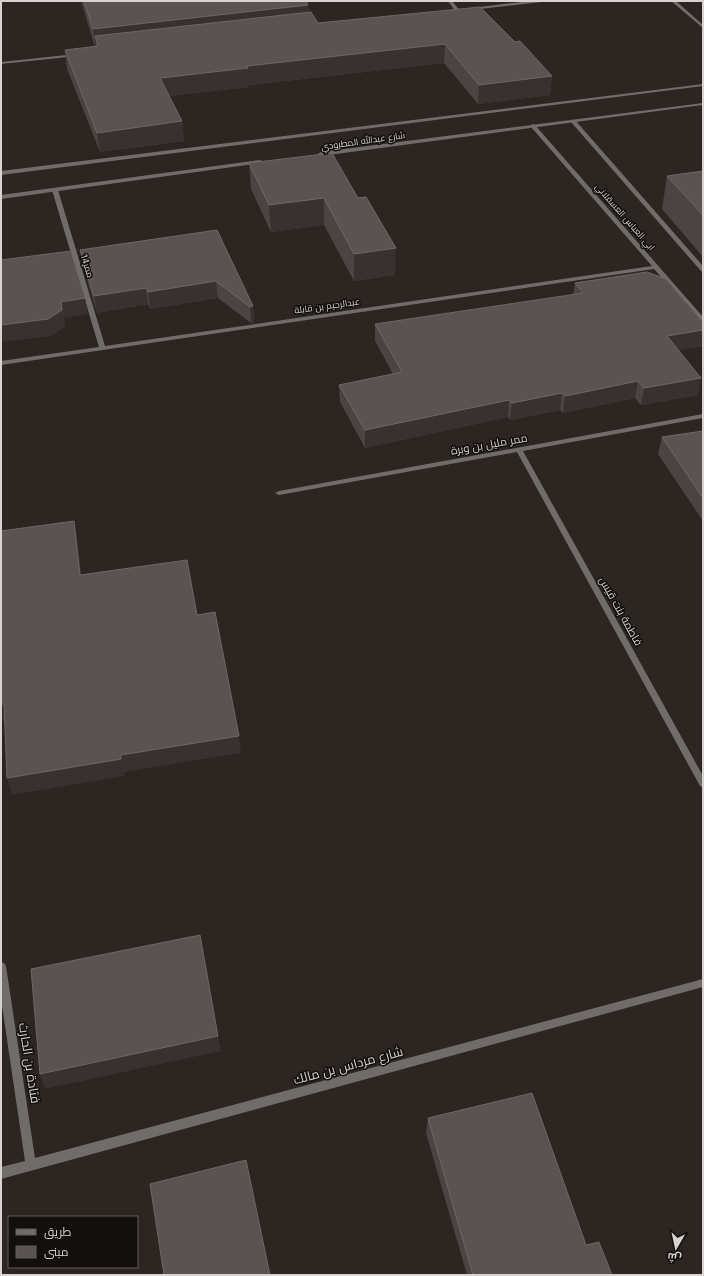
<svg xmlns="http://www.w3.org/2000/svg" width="704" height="1276" font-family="Inter,Cairo,sans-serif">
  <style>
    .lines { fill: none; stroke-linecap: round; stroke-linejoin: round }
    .minor { fill: #706c6a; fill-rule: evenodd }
    .tertiary { fill: #706c6a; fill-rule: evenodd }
    .wall { fill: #4c4442 }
    .shaded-wall { fill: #39312f }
    .building { fill: #5b5351; stroke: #6e6765 }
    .labels { text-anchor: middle; stroke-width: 3; stroke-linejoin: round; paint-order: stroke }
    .far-street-label { font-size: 9px; fill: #d8d3d1; stroke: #120f0e }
    .street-label { font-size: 11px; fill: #d8d3d1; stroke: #120f0e }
    .near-street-label { font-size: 13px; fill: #d8d3d1; stroke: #120f0e }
  </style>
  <rect width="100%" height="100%" fill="#2c2522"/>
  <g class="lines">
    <path class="minor" d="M448,1H452L460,11V12H456Z
      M530,1H544L542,2L471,10L469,9L471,8Z
      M76,54L78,55V56L1,64V62Z
      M571,120H575L703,266V272L701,271L571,122Z
      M533,124L535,125L703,317V323L701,322L654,269L1,365V361L99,347L52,190L55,188L58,190L105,346L652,266L531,127V125Z
      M703,414V418L523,451L703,776V788L700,786L517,452L279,495L275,493L279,491Z
      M1,962L4,963L6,966L35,1158L703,979V987L1,1179V1167L25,1161L1,999Z"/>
    <path class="tertiary" d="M671,1H676L703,25V28Z
      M703,84V86L1,175V171Z
      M703,103V105L321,156L318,154L321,152Z
      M260,160L262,161V163L1,199V195Z"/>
  </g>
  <path class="wall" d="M81,1H306L308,5L309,12L318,23L515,42L552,76L550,95L478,104L444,63L249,85V87L169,96L182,121L184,141L100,152L67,69L65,50L95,47Z
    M332,153L395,275L354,281L324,225L271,232L251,189L249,163Z
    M703,171V257L662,209L667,176Z
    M217,230L253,306L254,323H251L218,298L150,309L148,304L97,313L83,266L80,250Z
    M575,283L703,346L679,350L698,395L641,405L635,398L563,413L560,410L510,420L508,417L365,448L340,402L339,385L393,374L375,341V324L573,295Z
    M703,431V521L658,454L662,437Z
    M428,1118L586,1245L612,1275H467L426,1133Z"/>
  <path class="shaded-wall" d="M308,5L309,25L95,36L97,50H96L93,29Z
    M445,44L444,63L249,85V87L162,97L160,78L247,66Z
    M552,76L550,95L478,104L479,85Z
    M182,121L184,141L100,152L97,133Z
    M324,198V225L271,232L269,205Z
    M396,248L395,275L354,281V254Z
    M216,281L218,298L150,309L148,292Z
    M146,288L148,304L97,313L94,296Z
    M85,298L88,314L64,318L65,327L51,336L1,342V325L61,302Z
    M253,306L254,323H251L250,307Z
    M703,330V346L664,353L667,336Z
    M701,378L698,395L641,405L644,388Z
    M638,381L635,398L563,413L565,396Z
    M562,393L560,410L510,420L512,403Z
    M509,400L508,417L365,448V430Z
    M74,521L77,538L84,593L80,575Z
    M1,704H4L9,721L3,722L1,716Z
    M239,736L241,753L124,772L125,776L12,795L7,778L121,755Z
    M218,1036L221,1051L45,1089L40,1074Z"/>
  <path class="building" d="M84,1H306L308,5L93,29Z
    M480,7L515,42L520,41L552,76L479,85L445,44L247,66L248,68L160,78L182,121L97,133L65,50L98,46L95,36L311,12L318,23Z
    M332,153L358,198L366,197L396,248L354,254L324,198L269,205L249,163Z
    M703,171V215L667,176Z
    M217,230L253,306L250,307L216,281L148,292L146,288L94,296L80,250Z
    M71,251L85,298L61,302L62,310L48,319L1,325V260Z
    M647,272L666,279L703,322V330L667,336L701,378L644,388L638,381L565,396L562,393L512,403L509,400L365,430L339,385L402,372L375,324L583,293L575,283Z
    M703,431V498L662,437Z
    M74,521L80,575L187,560L197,615L215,612L239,736L121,755V759L7,778L4,704H1V531Z
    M200,935L218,1036L40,1074L31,969Z
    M532,1093L586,1245L599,1242L612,1275H473L428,1118Z
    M246,1160L270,1275H164L150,1184Z"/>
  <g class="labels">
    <g class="far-street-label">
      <text transform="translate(363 141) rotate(-8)" y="3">شارع عبدالله المطرودي</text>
      <text transform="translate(625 217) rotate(49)" y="3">ابي العباس العسقلاني</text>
      <text transform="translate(87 266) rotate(73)" y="3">ممر14</text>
      <text transform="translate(327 306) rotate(-8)" y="3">عبدالرحيم بن قابلة</text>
    </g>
    <g class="street-label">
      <text transform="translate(489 444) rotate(-10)" y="4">ممر مليل بن وبرة</text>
      <text transform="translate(621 611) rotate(61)" y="4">فاطمة بنت قيس</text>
    </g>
    <g class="near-street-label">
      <text transform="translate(30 1063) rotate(81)" y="5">فتادة بن الحارث</text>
      <text transform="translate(348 1065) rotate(-15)" y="5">شارع مرداس بن مالك</text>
    </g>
  </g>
  <rect width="704" height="1276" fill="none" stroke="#d8d3d1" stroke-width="4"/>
  <rect x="8" y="1216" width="130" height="52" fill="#120f0e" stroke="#615d5c"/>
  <rect x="16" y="1229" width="20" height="6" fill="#706c6a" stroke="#615d5c"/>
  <text x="44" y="1236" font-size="12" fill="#d8d3d1">طريق</text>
  <rect x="16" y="1246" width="20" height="12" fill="#5b5351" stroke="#615d5c"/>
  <text x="44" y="1256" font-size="12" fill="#d8d3d1">مبنى</text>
  <g transform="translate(676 1248) rotate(189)" stroke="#120f0e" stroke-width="3" paint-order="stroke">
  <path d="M0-3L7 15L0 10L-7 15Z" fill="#d8d3d1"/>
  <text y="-6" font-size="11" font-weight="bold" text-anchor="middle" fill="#d8d3d1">ش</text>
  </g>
</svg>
